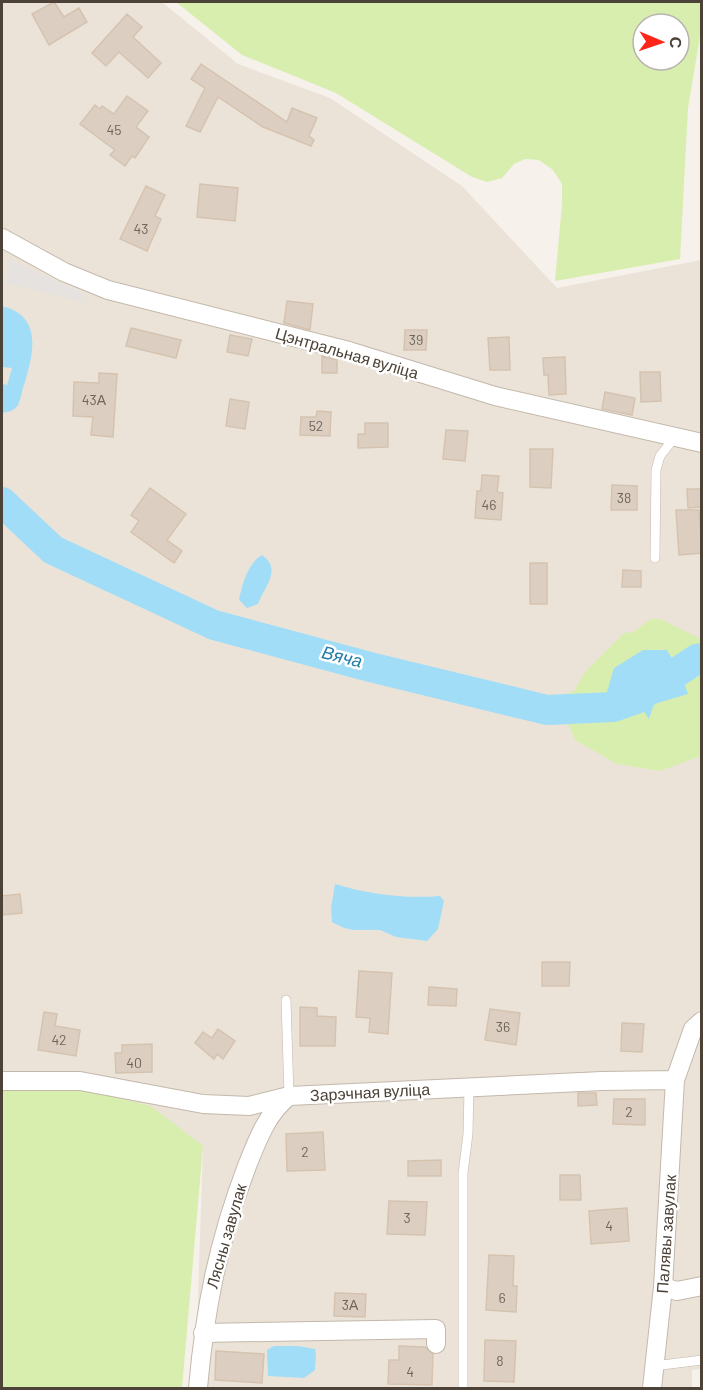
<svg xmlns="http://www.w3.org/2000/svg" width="703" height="1390" font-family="Barlow,sans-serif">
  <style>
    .residential { fill: #ebe3d8 }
    .green { fill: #d8eeaf; fill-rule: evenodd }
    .parking { fill: #e5e2df }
    .water { fill: #a2ddf8 }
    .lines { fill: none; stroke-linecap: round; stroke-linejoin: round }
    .river { stroke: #a2ddf8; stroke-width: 30 }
    .building { fill: #dccfc1; stroke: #d5c3b0; stroke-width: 1.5 }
    .lane-casing { stroke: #c3b8ab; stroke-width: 10 }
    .street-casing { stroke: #c3b8ab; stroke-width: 20 }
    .lane { stroke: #fff; stroke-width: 9 }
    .street { stroke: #fff; stroke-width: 18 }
    .labels { text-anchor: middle; stroke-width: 5; stroke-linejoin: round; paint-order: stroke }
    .number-label { font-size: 14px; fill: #70655a }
    .street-label { font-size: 16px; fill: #4c4237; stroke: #fff }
    .water-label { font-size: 18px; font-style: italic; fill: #207ca9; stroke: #fff }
  </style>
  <rect width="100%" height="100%" fill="#f6f1ea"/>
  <path class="residential" d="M2,2H162L238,64L330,98L462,186L557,288L701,260V1369L692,1370V1388H195L203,1146L69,1085L2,1090Z"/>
  <path class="green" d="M176,2H701V30L688,108L680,259L555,281L562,204V184L553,170L539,160L525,159L514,164L502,178L487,182L472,177L336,93L242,55ZM643,24H679V60H643Z
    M651,619H660L701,639V756L660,771L617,764L575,740L565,718L561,701L564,695L574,691L585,672L624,633L633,632Z
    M69,1085L151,1106L203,1146L182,1388H2V1090Z"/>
  <path class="parking" d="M8,259L86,294L85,303L6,283Z"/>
  <path class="water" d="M2,306C42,316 34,351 25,382C22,389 21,399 18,405C14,411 8,412 2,413V384L7,385L12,368L2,367Z
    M262,555C283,570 264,587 258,604L247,608L239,600C242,584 248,563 262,555Z
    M643,650H667L680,672L688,694L654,704L649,719L636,699L613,707L606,695L614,668Z
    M335,884C367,894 406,899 440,896L444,901L438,929L427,941L396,937L380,930H353L344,928L332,922L331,908Z
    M274,1346H298L315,1349L316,1354L315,1370L304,1378L268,1376L267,1350Z"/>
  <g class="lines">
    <path class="river" d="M2,502L53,550L214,625L370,667L547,710L613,707L636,699L697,659L702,658"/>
  </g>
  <path class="building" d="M54,2L64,17L79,8L87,22L49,45L32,14Z
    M127,14L142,27L133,37L161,63L148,78L119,52L106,66L92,53Z
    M201,64L287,122L292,108L317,118L309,136L314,140L311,146L263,127L218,97L200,132L186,126L205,88L191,79Z
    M127,96L148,111L136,127L149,137L135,158L132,156L125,166L110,155L115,150L80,124L95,105L100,109L102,106L114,114Z
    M200,184L238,188L235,221L197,217Z
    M146,186L165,195L155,216L161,219L147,251L120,239Z
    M287,301L313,304L310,330L284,323Z
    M131,328L181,340L176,358L126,346Z
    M405,330H427L426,350H404Z
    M230,335L252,339L248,356L227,352Z
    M509,337L510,370H490L488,338Z
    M322,356L337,360V373H322Z
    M565,357L566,394L549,395L548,375H544L543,358Z
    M640,372H660L661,401L641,402Z
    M99,373L117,374L113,437L91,435L93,417L73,416L74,382L99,383Z
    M605,392L635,398L632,415L602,409Z
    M230,399L249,402L245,429L226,426Z
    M317,411L331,412L330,436L300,435L301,417H316Z
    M365,423H388V447L358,448V434H365Z
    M446,430L468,431L465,461L443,459Z
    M530,449H553L551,488L530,487Z
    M482,475L499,476L497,492L503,493L501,520L475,518L477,491H481Z
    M612,485L637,486V510H611Z
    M150,488L186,514L167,540L182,551L174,563L131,532L139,521L131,515Z
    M687,489H702V507L688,508Z
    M676,510H699L702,553L679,555Z
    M530,563H547V604H530Z
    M623,570L641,571V587H622Z
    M20,894L22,913L2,915V896Z
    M542,962H570L569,986H542Z
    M359,971L392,973L388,1034L369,1032L370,1018L356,1017Z
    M429,987L457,989L456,1006L428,1005Z
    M300,1007L317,1008V1016L336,1017L335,1046H300Z
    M490,1009L520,1013L516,1045L485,1040Z
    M44,1012L57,1014L55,1026L80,1030L76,1056L38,1050Z
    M622,1023L644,1024L642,1052L621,1051Z
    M218,1029L235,1041L223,1059L217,1054L214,1059L195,1043L203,1032L212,1038Z
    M152,1044V1072L116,1073L115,1053H122V1045Z
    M578,1093H596L597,1105L578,1106Z
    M614,1099H645V1125L613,1124Z
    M323,1132L325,1170L287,1171L286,1134Z
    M441,1160V1176H408V1161Z
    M560,1175H580L581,1200H560Z
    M389,1201L427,1202L425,1235L387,1234Z
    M627,1208L629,1241L591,1244L589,1211Z
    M489,1255L514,1256L513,1286H517L516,1312L486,1310Z
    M335,1293L366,1294L365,1317L334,1316Z
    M485,1340L516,1341L514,1382L484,1381Z
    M399,1346L425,1347L433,1354L432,1385L388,1384L389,1360H399Z
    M216,1351L264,1354L262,1383L215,1380Z"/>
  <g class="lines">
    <defs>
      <path id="lane" d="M655,558L656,470L660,456L675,437
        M286,1000L289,1096
        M654,1366L702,1360
        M463,1388V1173L468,1134L469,1087"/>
      <path id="street" d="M2,238L64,272L108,290L349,351L495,396L702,443
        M2,1081H80L203,1104L249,1106L289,1096L602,1081L675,1080
        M663,1287L677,1291L702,1286
        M203,1333L436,1329V1344
        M198,1388C205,1308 218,1242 247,1166C257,1141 267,1113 289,1096
        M652,1388L663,1287L675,1080L693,1029L702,1021"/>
    </defs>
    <use href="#lane" class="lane-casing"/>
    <use href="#street" class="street-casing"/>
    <use href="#lane" class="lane"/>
    <use href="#street" class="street"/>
  </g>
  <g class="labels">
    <g class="number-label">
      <text x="114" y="135">45</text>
      <text x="141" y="234">43</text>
      <text x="416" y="345">39</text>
      <text x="94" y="405">43А</text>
      <text x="316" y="431">52</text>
      <text x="624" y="503">38</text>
      <text x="489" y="510">46</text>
      <text x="503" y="1032">36</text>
      <text x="59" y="1045">42</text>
      <text x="134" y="1068">40</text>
      <text x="629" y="1117">2</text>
      <text x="305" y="1157">2</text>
      <text x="407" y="1223">3</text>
      <text x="609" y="1231">4</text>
      <text x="502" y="1303">6</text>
      <text x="350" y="1310">3А</text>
      <text x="500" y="1366">8</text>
      <text x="410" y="1377">4</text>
    </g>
    <g class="street-label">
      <text transform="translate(347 353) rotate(16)" y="6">Цэнтральная вуліца</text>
      <text transform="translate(370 1092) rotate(-3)" y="6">Зарэчная вуліца</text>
      <text transform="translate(666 1234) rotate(-86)" y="6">Палявы завулак</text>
      <text transform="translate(226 1236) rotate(-74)" y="6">Лясны завулак</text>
    </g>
    <g class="water-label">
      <text transform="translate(342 657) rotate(14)" y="6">Вяча</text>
    </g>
  </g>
  <rect width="703" height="1390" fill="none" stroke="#4c4237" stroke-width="6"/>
  <g transform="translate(661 42) rotate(92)"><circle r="28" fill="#ffffff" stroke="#b7b3af" stroke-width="1.5"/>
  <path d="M0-4.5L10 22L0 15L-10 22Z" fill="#ff2518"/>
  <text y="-9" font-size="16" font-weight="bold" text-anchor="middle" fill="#4c4237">С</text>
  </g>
</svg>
